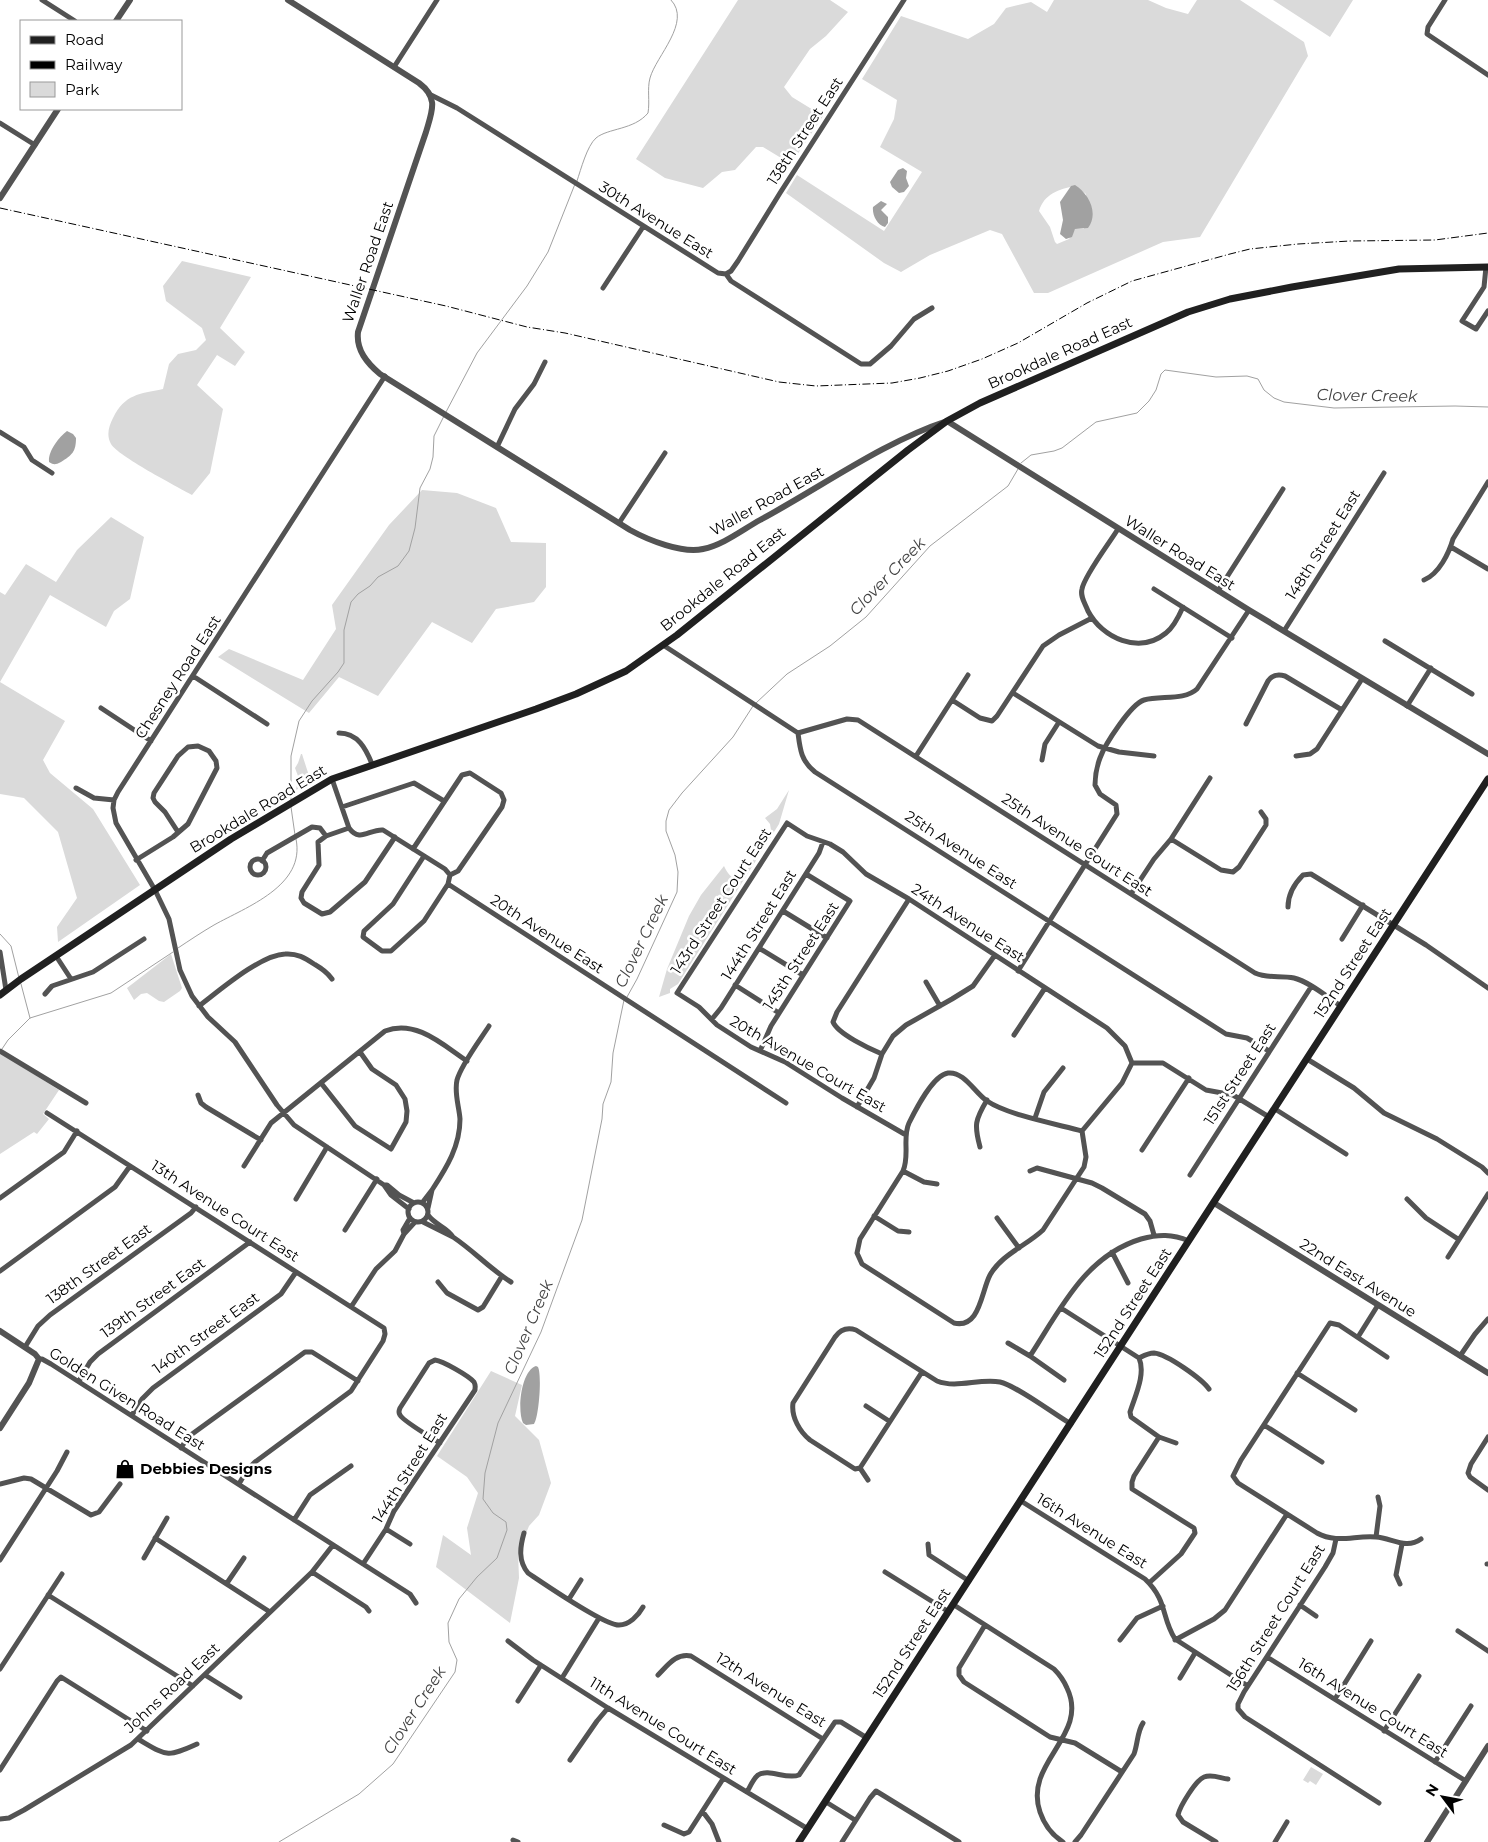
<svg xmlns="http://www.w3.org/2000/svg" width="1488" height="1842" font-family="Montserrat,sans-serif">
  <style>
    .green { fill: #dadada; fill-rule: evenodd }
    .water { fill: #a1a1a1 }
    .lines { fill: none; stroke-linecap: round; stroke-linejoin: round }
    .stream { stroke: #a1a1a1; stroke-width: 1 }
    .minor { stroke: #535353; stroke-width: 5 }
    .tertiary { stroke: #535353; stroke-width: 6 }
    .secondary { stroke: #202020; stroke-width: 7 }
    .rail { stroke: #000; stroke-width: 1; stroke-dasharray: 8 2.5 1 2.5; stroke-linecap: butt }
    .labels { text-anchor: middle; stroke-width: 5; stroke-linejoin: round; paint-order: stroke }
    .street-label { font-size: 15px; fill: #000; stroke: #fff }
    .poi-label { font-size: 15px; font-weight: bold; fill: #000; stroke: #fff; text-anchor: start }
    .water-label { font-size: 16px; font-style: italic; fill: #424242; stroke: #fff }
  </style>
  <rect width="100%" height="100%" fill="#fff"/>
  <path class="green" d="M738,0H830L848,12L826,36L810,49L784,87L792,97L823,116L791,164L763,147H756L735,170L722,172L703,188L665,178L636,159Z
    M1054,0H1148L1166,8L1188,14L1197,0H1240L1304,42L1308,56L1200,237L1163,242L1048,293H1034L1002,234L990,230L930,255L901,272L884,263L786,193L797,175L884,231L922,172L880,147L894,119L897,100L862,79L901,16L968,39L994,24L1006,8L1031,2L1047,12ZM1075,186L1086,194L1084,229H1075L1069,239L1057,244L1055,242L1050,227L1039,211C1044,194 1059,189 1075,186Z
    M1273,0H1353L1330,37Z
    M182,261L251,277L220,328L245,352L235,366L217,355L197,385L223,409L210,473L192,495C176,486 118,456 111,444C106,435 109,426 113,418C125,394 139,394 163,389L169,364L178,354L196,350L206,340L202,328L166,301L163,286Z
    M422,490L457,493L496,508L511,542L546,543V587L534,602L496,609L472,643L432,622L378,696L339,677L309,713L218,657L229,649L303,680L336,629L332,605L389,525Z
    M111,517L144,537L130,599L114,611L106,627L50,595L0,682L65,721L43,760L50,773L93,809L140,885L58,942L57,927L77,898L58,832L24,798L0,794V592L5,595L26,564L56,582L77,550Z
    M301,754H302L311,782L296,790L298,776L295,768L298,763Z
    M789,790L779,824L678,984L670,989V993L659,997L667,969L689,916L701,895L724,866C727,872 729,876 737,880L743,877L771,830L770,824L765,818L777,809Z
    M171,954L182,988L180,991L164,1002L159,1001L147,993L141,994L134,1000L127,988Z
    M0,1053L59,1090L43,1114L49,1119L37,1134L34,1132L0,1154Z
    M491,1371L522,1385L515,1416L539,1440L551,1483L539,1515L529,1526L518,1553L519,1578L510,1623L436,1567L443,1535L471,1555L467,1528L478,1493L467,1477L437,1456Z
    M1311,1767L1323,1774L1316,1785L1310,1781L1308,1783L1303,1780Z"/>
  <path class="water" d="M903,168L907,171L906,178L909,186L904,192L899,193L892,187L890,182L898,170Z
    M1075,185C1089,194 1099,213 1088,228L1075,229L1072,237L1066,239L1060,234L1063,220L1060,202L1071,186Z
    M881,201L887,204L881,210L888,217V223L885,227C877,225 872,215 873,207Z
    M67,431L73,434L76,438C76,452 72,455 61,462C55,465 54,465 49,462C48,451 59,437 67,431Z
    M536,1366L538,1367C542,1375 539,1417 534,1424L526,1425L523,1423C517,1410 521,1371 536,1366Z"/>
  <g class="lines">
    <path class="stream" d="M577,181C581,169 587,146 596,138C608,128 634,130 648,113C650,101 647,89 650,78C656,56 692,22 671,0
      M446,412L477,353L527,286L548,252L575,184
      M1021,463L1031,455L1054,451L1062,448L1096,422L1137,413L1149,401L1156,390L1161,374L1165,370L1216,377L1247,376L1258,379L1264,390L1274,398L1284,402L1334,408L1455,406L1488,407
      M756,703L787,674L830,646L866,617L930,546L1008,486L1018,469
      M291,800V756L299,721L312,701L338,672L344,663V630L351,602L358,594L370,586L378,577L398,566L409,551L415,528L420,488L430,469L433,457L434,436L444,416
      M291,807L295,835
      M0,934L11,946L19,978
      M178,948C190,940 202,932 214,925C246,907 306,886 296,839
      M21,984L30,1018
      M627,997L637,979L677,892L678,872L675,855L666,831V821L669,810L682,793L733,737L753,706
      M2,1049L8,1040L30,1018L111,993L173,952
      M279,1842L359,1794L393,1764L455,1672L457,1660L449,1642L448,1623L459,1599L477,1577L497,1558L507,1530L506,1522L493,1513L483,1499L485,1473L498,1423L541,1332L582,1220L602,1119L603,1104L611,1082L613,1053L624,1000"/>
    <path class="minor" d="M42,0L75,21
      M1445,0L1428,27L1427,34L1488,75
      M394,67L437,0
      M429,94L457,108L718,273L726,274L731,281L861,364H870L891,346L914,319L932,308
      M0,123L35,145
      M1486,267L1484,287L1462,321L1476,329L1488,311
      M726,274L731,271L738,261L780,193L904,0
      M603,288L643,227
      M0,432L24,447L32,460L52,473
      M497,447L515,409L534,384L545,362
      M619,523L665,453
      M1118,529C1110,542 1084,576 1082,589C1080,597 1085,603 1088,611C1102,638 1139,655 1166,633C1174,627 1179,616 1183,607
      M1451,547L1488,569
      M1424,580C1439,574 1449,553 1453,539L1488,482
      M1154,589L1232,638
      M1218,591L1283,489
      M1284,631L1384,473
      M1385,641L1472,694
      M663,645L798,733
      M193,676L267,724
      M1013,693L1098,746L1119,752L1154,756
      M952,700L980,718L992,721L997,716L1043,646L1059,635L1092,618
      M1407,706L1431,668
      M101,708L151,741
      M1246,724L1268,681C1272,675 1278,674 1285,676L1342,710
      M339,733C358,733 366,749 372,764
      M798,733L847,719L858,720L1255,973C1268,979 1281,975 1294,978C1310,982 1327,997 1341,1006
      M798,733C800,749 801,761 815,772L1226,1034L1247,1038L1269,1051
      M916,756L968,675
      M1296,756L1310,754L1317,749L1362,679
      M1042,760L1045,744L1059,722
      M332,779L349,828C360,843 369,829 383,830L445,869L450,875L448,884L424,921L391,951H382L363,937L364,931L393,904L424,856
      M76,788L94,798L114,800
      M342,807L414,783L444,801
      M349,828L326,836L318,842L319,865L302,892L301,898L304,903L322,914L330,912L365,882L395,837
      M1171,839L1221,870L1233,872L1239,867L1266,825V819L1261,812
      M413,849L462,775L470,773L501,793L504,800L502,807L458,871L450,875
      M250 867a8 8 0 1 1 16 0a8 8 0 1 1-16 0Z
      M136,860L173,837L188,824L217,768L216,761L209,751L198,746L188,747L178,756L154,793L153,798L155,802L165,812L178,832
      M262,861L267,853L312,827L320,828L326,836
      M448,884L786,1103
      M1131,894L1154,859L1171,839L1210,778
      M1288,907C1288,895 1294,884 1303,875L1311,874L1426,945L1488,988
      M783,911L827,938
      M1342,939L1363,905
      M759,948L803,975
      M0,952L6,990
      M56,956L71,979
      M1018,971L1117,814L1116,805L1100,794L1095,785C1095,776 1097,766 1100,758C1105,744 1131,704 1144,700C1160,695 1184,701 1197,689L1249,610
      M926,982L940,1006
      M735,985L779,1013
      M45,994L52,986L93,972L144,939
      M199,1006C219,991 260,955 285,954C297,953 305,958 314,964C322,969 327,972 332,979
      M712,1019L721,1008L819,853L823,842
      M1014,1035L1045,988
      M0,1051L86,1103
      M760,1051L771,1026L850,901L806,874
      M882,1054C870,1049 838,1034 833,1022L837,1012L909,899
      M1307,1059L1354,1088L1384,1113L1437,1139L1482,1167L1488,1173
      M1132,1063H1163L1206,1090L1233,1095L1269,1117
      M321,1083L355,1126L391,1149L406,1122L407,1111L405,1099L396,1085L372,1069L360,1052
      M198,1095L201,1103L206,1107L261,1140
      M857,1107L874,1078L882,1054L893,1036L906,1025L952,999L973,986L995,955
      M1275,1109L1346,1154
      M47,1113L384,1328L385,1334L383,1341L351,1391L255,1462L247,1470L239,1484
      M1035,1118L1044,1092L1063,1068
      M906,1135L842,1098L785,1062L751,1047L717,1025L699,1007L677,993L787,823L807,836L830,844L843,852L866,874L909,899L1107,1028L1125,1046L1132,1063L1122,1083L1082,1131L1086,1157L1084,1167L1043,1230C1026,1246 1002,1254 990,1275C981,1292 980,1329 954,1323L862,1264L857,1253L860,1239L903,1171C910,1155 902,1138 909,1123C916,1109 933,1075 948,1073C964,1071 975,1093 987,1101C1008,1115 1056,1124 1082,1131
      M980,1147C974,1125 975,1120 987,1100
      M1142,1150L1189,1078
      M244,1166L271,1123L385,1031C416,1019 443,1045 467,1061
      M903,1171L924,1182L937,1184
      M1030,1171L1037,1168L1092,1183L1102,1188L1145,1214L1150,1221L1154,1235
      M1190,1175L1311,987
      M384,1185L294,1125L277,1105L235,1042L208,1017L192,996L180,970L169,919L155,890L116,823L113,808L114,800L118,792L385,376
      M432,1190C447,1167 460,1146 460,1119C459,1106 454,1093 457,1080C461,1065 480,1040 489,1026
      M0,1198L64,1152L77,1131
      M296,1199L327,1147
      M1407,1199L1426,1218L1458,1239
      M408 1212a10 10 0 1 1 20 0a10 10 0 1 1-20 0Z
      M422,1203L432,1190L428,1208
      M409,1209L391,1195L384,1185H387L399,1195L414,1203
      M874,1216L898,1231L909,1232
      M410,1218L403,1230L404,1234L415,1222
      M997,1218L1019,1248
      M423,1222L453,1237C447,1227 435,1225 428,1215
      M345,1230L377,1179
      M453,1237C474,1251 490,1269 511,1282
      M1112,1252L1128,1283
      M1448,1257L1488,1194
      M0,1271L115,1187L130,1166
      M438,1282L447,1293L478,1310L483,1307L502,1276
      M351,1307L376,1269L395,1251L404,1234
      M1061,1308L1139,1358
      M1358,1337L1378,1305
      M1008,1343L1030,1356L1064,1380
      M25,1347L38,1326L50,1315L191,1213L196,1207
      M1030,1356C1060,1310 1085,1256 1141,1239C1159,1234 1172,1234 1189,1241
      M1460,1356L1475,1334L1488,1319
      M1387,1357L1339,1325L1330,1323L1241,1460L1233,1476L1238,1483L1317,1533C1337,1544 1355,1535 1376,1537C1392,1538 1406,1550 1421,1539
      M1139,1358C1146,1374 1135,1396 1130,1412L1131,1417L1159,1437L1176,1443
      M1139,1358C1143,1356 1148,1353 1154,1353C1167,1354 1202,1379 1209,1389
      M39,1359H42L51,1364L363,1564L410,1594L416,1603
      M1297,1373L1355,1410
      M79,1381L90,1362L98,1354L250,1242
      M866,1406L889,1421
      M132,1415L142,1399L153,1388L281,1294L296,1272
      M1264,1425L1322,1462
      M1488,1437L1471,1464L1468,1473L1470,1477L1488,1490
      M181,1448L188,1437L305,1352H312L358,1381
      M860,1468L855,1469L810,1440C800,1432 791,1417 793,1403L835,1337C840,1330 847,1327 856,1330L937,1381C957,1389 979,1378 1000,1382C1017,1386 1054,1414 1071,1424
      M860,1468L922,1372
      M860,1468L868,1480
      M0,1484L24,1478L31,1479L91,1515L99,1512L120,1484
      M1021,1501L1145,1579C1168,1601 1161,1617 1175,1639L1248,1686
      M294,1520L310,1495L351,1466
      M386,1529L410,1544
      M524,1533C520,1547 518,1561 528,1573C543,1583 605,1626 619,1625C629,1625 638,1616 643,1607
      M1376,1537L1380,1506L1378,1497
      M155,1538L270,1612
      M1336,1539L1333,1553L1325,1567L1244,1692L1238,1704V1709L1245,1717L1379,1803
      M928,1544L929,1555L969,1581
      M144,1558L167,1518
      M0,1560L57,1471L67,1452
      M363,1564L386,1529L394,1511L475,1390C475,1386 476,1386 474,1382C469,1376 443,1361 435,1360L429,1363L400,1408C399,1411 398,1412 400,1415C403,1421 432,1438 440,1443
      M1487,1564H1488
      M312,1572L366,1607L369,1611
      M885,1572L949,1612
      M227,1583L244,1558
      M1149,1583L1181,1554L1195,1533L1194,1528L1132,1489V1482L1134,1476L1159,1437
      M1400,1584L1396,1575L1402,1544
      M48,1595L193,1686
      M569,1599L581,1580
      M954,1605L1054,1669C1059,1674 1064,1681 1067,1688C1090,1736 1023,1762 1040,1812C1044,1824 1052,1835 1063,1842
      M1300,1605L1316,1616
      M985,1625L959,1668V1675L964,1682L1050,1737L1075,1743L1122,1772
      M1458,1631L1488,1651
      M1120,1640L1137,1618L1163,1606
      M1175,1640L1214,1619L1225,1610L1287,1514
      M508,1641L533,1660L608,1708L808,1829
      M1267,1657L1466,1781
      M0,1669L62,1574
      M205,1675L240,1697
      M658,1675C668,1665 676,1653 691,1656L823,1739
      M562,1678L599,1618
      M1180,1678L1195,1653
      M1335,1699L1371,1641
      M518,1701L541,1665
      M1384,1731L1419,1676
      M138,1739C167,1756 166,1758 197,1744
      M570,1760L597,1721L608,1708
      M1435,1762L1471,1706
      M0,1770L57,1681L61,1677L147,1731
      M747,1792C750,1787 753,1779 758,1775C769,1768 786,1780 799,1775L835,1722H841L867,1738
      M826,1802L855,1820
      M703,1812L712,1824L719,1842
      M0,1819L9,1818L24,1810L131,1745L312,1572L333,1545
      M664,1825L684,1834L689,1832L723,1779
      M513,1840L518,1842
      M842,1842L870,1798L876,1791L959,1842
      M1075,1842L1081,1835L1134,1754C1138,1743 1137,1732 1143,1723
      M1216,1842L1183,1822L1178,1815C1180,1806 1196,1780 1204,1777C1212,1774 1220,1778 1228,1779
      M1275,1842L1287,1822"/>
    <path class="tertiary" d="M288,0L419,83C439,98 432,111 426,132L358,332C356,350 367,363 380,374L630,530C648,540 683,554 703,549C723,545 742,530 760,520C820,488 883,442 947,421L1249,610L1488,754
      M116,21L130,0
      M0,198L58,109
      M1214,1203L1488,1373
      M0,1331L35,1354L39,1359L29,1383L0,1428
      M1427,1842L1488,1746"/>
    <path class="secondary" d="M0,995L21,979L231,839L332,779L536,709L576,694L626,671L677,635L908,450L947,421L980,403L1188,312L1230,299L1292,287L1399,269L1488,267
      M799,1842L1488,779"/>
    <path class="rail" d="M0,208L446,306L527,327L565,333L779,382L816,386L892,383L920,378L948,371L982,359L1018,343L1087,303L1132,281L1230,254L1250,249L1298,244L1350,241L1435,240L1488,233"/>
  </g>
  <defs>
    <symbol id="shop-bare" viewBox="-9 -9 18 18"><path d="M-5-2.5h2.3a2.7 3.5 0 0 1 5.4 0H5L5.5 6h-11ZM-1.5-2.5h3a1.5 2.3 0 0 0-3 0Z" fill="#000" stroke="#fff" stroke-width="2.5" paint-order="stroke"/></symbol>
  </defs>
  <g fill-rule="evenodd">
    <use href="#shop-bare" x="111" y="1455" width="28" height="28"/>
  </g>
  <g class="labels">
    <g class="street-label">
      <text transform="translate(805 131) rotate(-57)" y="5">138th Street East</text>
      <text transform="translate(656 220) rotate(32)" y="5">30th Avenue East</text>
      <text transform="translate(368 262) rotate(-71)" y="5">Waller Road East</text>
      <text transform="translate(1060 353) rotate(-24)" y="5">Brookdale Road East</text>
      <text transform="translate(767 501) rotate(-29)" y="5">Waller Road East</text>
      <text transform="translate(1323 545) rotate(-58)" y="5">148th Street East</text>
      <text transform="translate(1180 553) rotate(32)" y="5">Waller Road East</text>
      <text transform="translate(723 579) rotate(-39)" y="5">Brookdale Road East</text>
      <text transform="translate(178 677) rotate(-57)" y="5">Chesney Road East</text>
      <text transform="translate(258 809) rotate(-31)" y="5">Brookdale Road East</text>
      <text transform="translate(1077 845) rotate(33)" y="5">25th Avenue Court East</text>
      <text transform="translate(961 850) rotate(33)" y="5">25th Avenue East</text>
      <text transform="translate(721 901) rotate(-57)" y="5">143rd Street Court East</text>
      <text transform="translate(968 923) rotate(33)" y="5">24th Avenue East</text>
      <text transform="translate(759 925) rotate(-58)" y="5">144th Street East</text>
      <text transform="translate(547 934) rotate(33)" y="5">20th Avenue East</text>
      <text transform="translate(801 956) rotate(-57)" y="5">145th Street East</text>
      <text transform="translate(1353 963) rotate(-57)" y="5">152nd Street East</text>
      <text transform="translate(808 1064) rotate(30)" y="5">20th Avenue Court East</text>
      <text transform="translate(1240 1074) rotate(-57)" y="5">151st Street East</text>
      <text transform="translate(225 1211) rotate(33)" y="5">13th Avenue Court East</text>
      <text transform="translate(99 1264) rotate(-36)" y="5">138th Street East</text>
      <text transform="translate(1358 1278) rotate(32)" y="5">22nd East Avenue</text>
      <text transform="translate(153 1298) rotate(-36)" y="5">139th Street East</text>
      <text transform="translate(1133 1303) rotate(-57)" y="5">152nd Street East</text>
      <text transform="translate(206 1333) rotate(-36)" y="5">140th Street East</text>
      <text transform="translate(127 1399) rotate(32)" y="5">Golden Given Road East</text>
      <text transform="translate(410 1468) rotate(-58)" y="5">144th Street East</text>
      <text transform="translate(1092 1531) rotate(32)" y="5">16th Avenue East</text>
      <text transform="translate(1276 1618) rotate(-58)" y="5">156th Street Court East</text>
      <text transform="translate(912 1643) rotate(-57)" y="5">152nd Street East</text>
      <text transform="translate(172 1688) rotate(-43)" y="5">Johns Road East</text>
      <text transform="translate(771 1690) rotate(32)" y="5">12th Avenue East</text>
      <text transform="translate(1373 1708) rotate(32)" y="5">16th Avenue Court East</text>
      <text transform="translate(663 1726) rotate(32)" y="5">11th Avenue Court East</text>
    </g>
    <g class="poi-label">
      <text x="140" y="1474">Debbies Designs</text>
    </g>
    <g class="water-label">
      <text transform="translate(1367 395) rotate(1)" y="6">Clover Creek</text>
      <text transform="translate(887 576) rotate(-46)" y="6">Clover Creek</text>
      <text transform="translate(641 941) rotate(-64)" y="6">Clover Creek</text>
      <text transform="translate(528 1327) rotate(-67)" y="6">Clover Creek</text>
      <text transform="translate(414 1710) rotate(-57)" y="6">Clover Creek</text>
    </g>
  </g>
  <rect x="20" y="20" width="162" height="90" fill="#ffffff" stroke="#999999"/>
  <rect x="30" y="36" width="25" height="8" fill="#202020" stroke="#999999"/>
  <text x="65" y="45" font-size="15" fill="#000000">Road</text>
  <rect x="30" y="61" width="25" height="8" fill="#000000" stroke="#999999"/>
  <text x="65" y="70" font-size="15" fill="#000000">Railway</text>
  <rect x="30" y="82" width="25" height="15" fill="#dadada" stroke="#999999"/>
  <text x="65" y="95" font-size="15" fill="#000000">Park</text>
  <g transform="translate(1443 1797) rotate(302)" stroke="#ffffff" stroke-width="4" paint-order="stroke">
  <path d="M0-4L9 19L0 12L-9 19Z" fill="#000000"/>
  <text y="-8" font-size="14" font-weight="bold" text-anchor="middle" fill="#000000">N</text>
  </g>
</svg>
